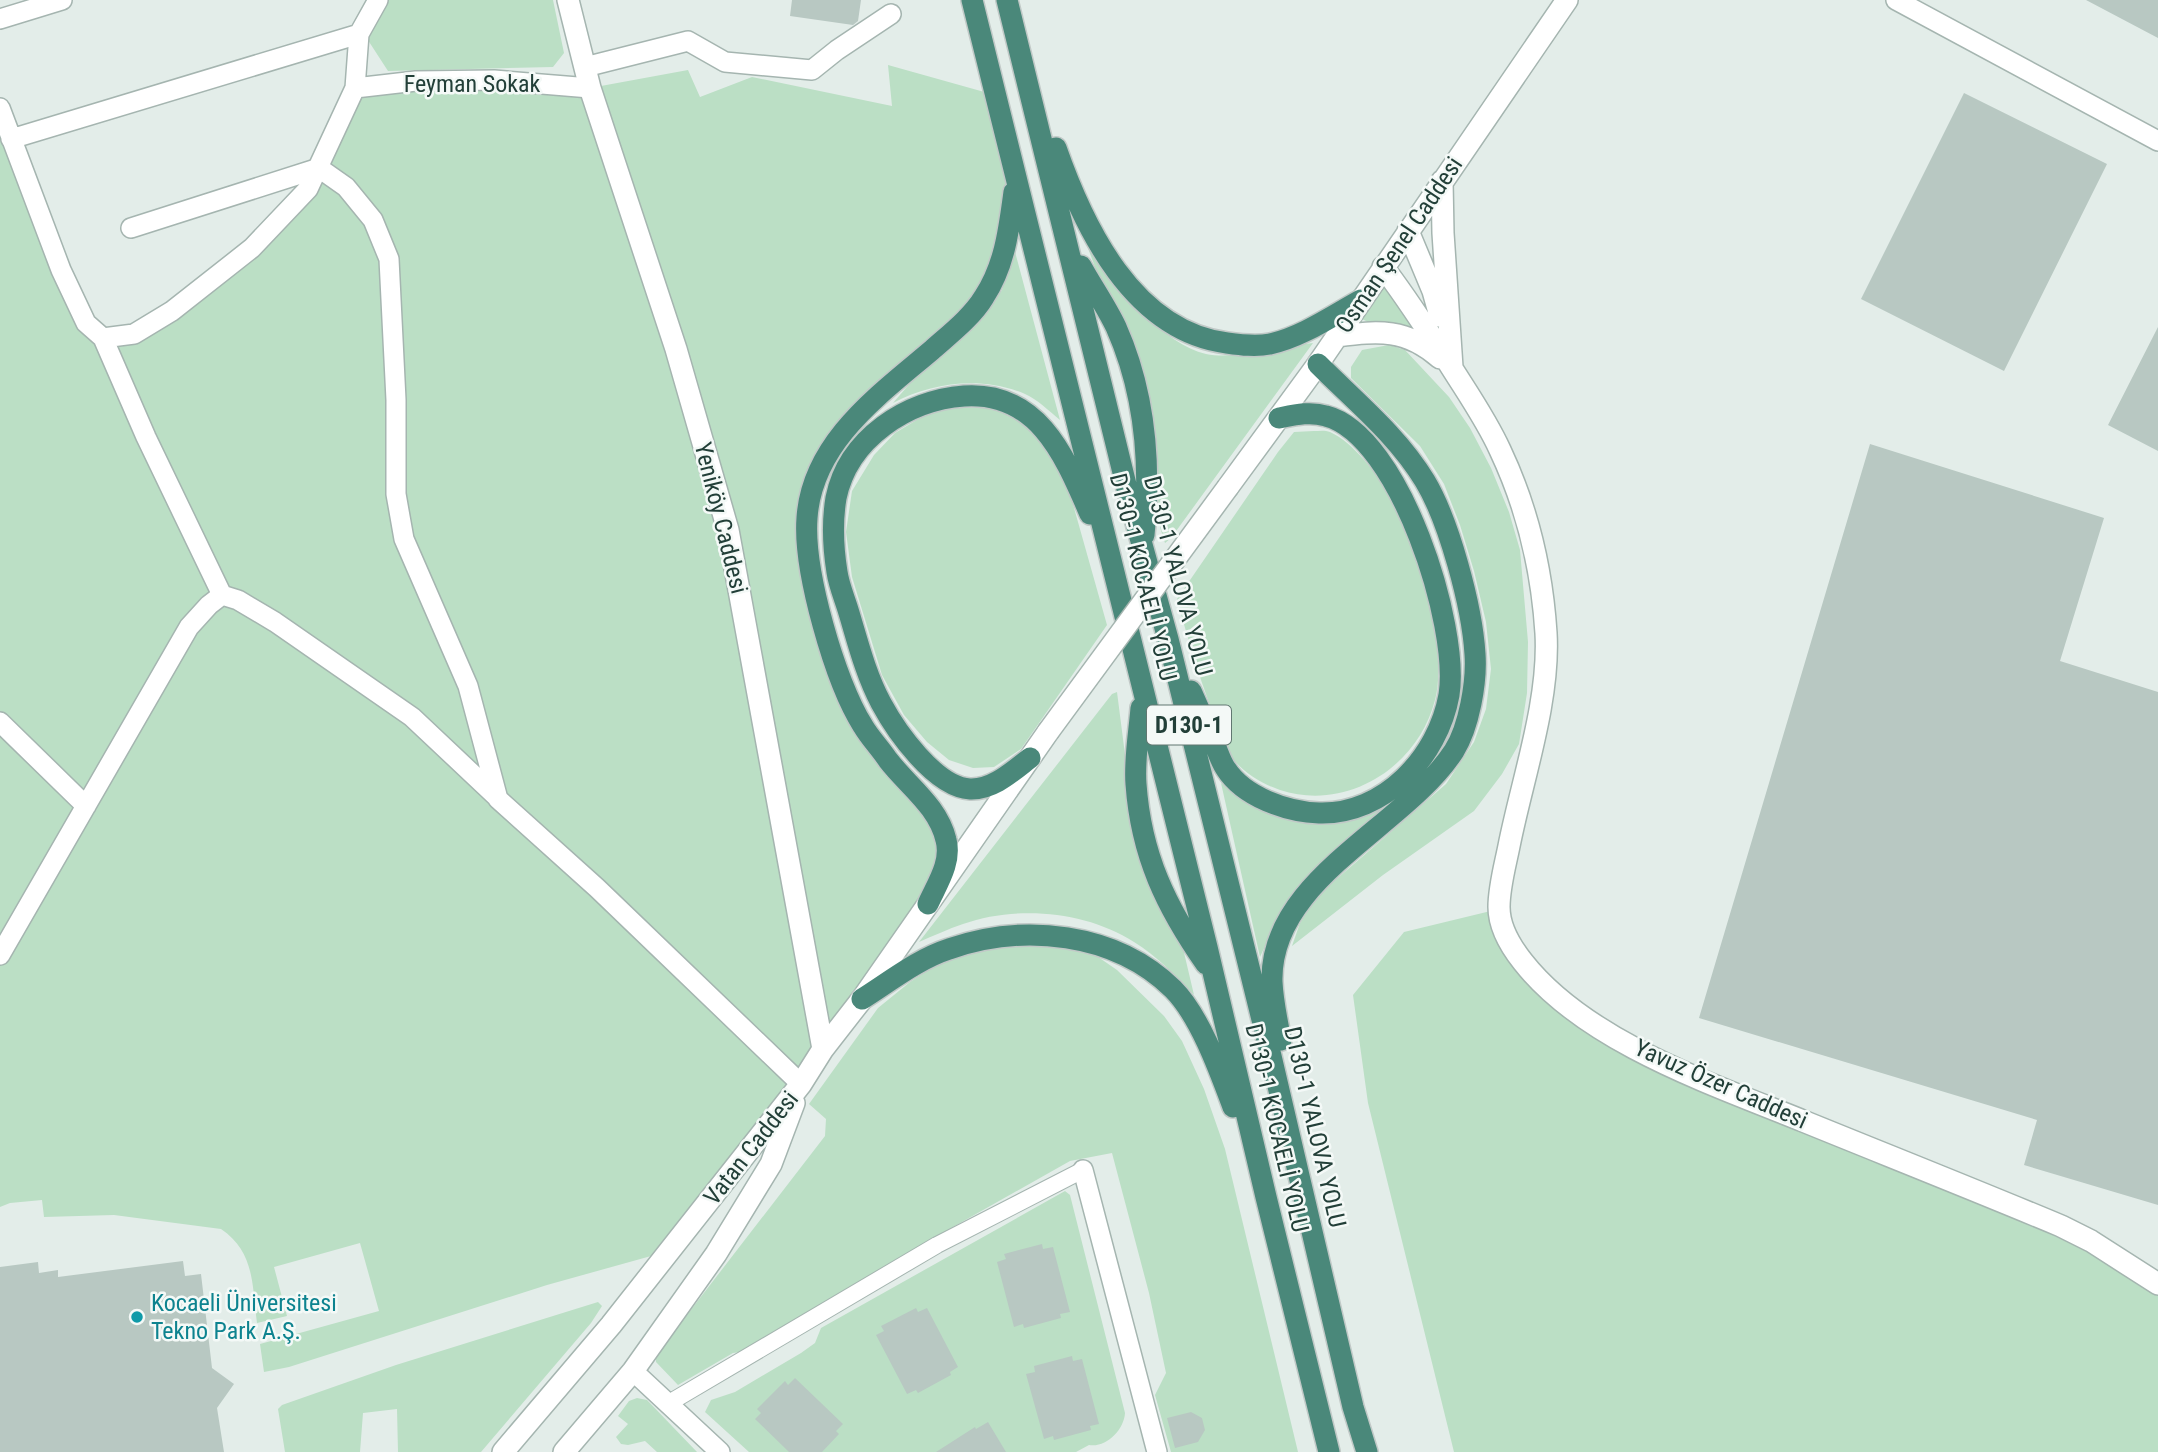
<svg xmlns="http://www.w3.org/2000/svg" width="2158" height="1452" font-family="'Roboto Condensed',sans-serif">
  <style>
    .green { fill: #bbdfc5 }
    .building { fill: #b8c8c2 }
    .lines { fill: none; stroke-linecap: round; stroke-linejoin: round }
    .pedestrian-casing { stroke: #a5b5b0; stroke-width: 18 }
    .minor-casing { stroke: #a5b5b0; stroke-width: 22 }
    .tertiary-casing { stroke: #a5b5b0; stroke-width: 24 }
    .trunk-casing { stroke: #c1c9c7; stroke-width: 24 }
    .pedestrian { stroke: #fff; stroke-width: 16 }
    .minor { stroke: #fff; stroke-width: 19 }
    .tertiary { stroke: #fff; stroke-width: 21 }
    .trunk { stroke: #4a887a; stroke-width: 21 }
    .tertiary-bridge-casing { stroke: #a5b5b0; stroke-width: 24; stroke-linecap: butt }
    .tertiary-bridge { stroke: #fff; stroke-width: 21 }
    .culture-dot { fill: #0f9aa8; stroke: #f4f9f7; stroke-width: 2.5 }
    .labels { text-anchor: middle; stroke-width: 5; stroke-linejoin: round; paint-order: stroke }
    .shield { fill: #f4f9f7; stroke: #617771; stroke-width: 2 }
    .shield-label { font-size: 23px; font-weight: bold; fill: #223f38 }
    .street-label { font-size: 24px; fill: #223f38; stroke: #f4f9f7 }
    .culture-label { font-size: 24px; fill: #0d838f; stroke: #f4f9f7; text-anchor: start }
  </style>
  <rect width="100%" height="100%" fill="#e3ede9"/>
  <path class="green" d="M384,0H553L564,53L553,67L388,71L364,34Z
    M888,65L995,95L1015,179L998,274L836,439L807,518L839,675L947,842L928,904L669,1251L547,1285L289,1367L264,1372L260,1344L379,1311L360,1243L274,1267L287,1316L257,1323C252,1285 255,1252 221,1229L114,1215L44,1217L42,1200L10,1203L0,1207V108L14,149L104,338L134,334L308,189L355,88H590L688,70L700,97L752,77L892,106Z
    M1086,243C1113,279 1160,344 1206,354C1236,360 1281,346 1313,343L1171,538L1165,543L1160,527L1156,467L1138,357L1127,326L1101,283Z
    M1014,248L1060,420C1049,411 1037,399 1025,394C982,376 933,382 893,403L912,381L967,332L987,310L1002,290Z
    M1386,288L1416,328L1414,331L1393,323L1368,322L1362,319L1383,289Z
    M1389,345L1405,350L1449,397L1470,428L1491,468L1509,512L1520,550L1528,642L1527,693L1519,744L1502,774L1474,811L1383,875L1292,946L1300,923L1317,896L1446,784L1474,742L1486,709L1491,669L1486,622L1474,571L1460,525L1444,484L1420,446L1351,378V367L1362,350Z
    M990,407L1022,422L1043,444L1067,483L1107,625L1021,749L994,767L973,768L949,760L927,742L904,715L882,675L852,577L846,532L852,491L874,455L895,433L925,415L951,408Z
    M1314,431C1319,431 1325,430 1330,432C1353,442 1378,475 1391,497C1416,542 1449,649 1435,700C1418,767 1347,812 1280,790C1263,784 1245,774 1233,759C1227,751 1223,739 1220,730C1202,688 1189,643 1177,599L1278,452L1294,432Z
    M1117,692L1128,778L1182,944L1194,995C1175,975 1157,956 1134,942C1086,911 1017,905 963,924C948,929 933,936 919,942L1112,694Z
    M1221,783L1245,801L1272,814L1309,821L1405,791L1319,866L1283,907L1260,957Z
    M1499,909L1504,932L1586,1018L1977,1190L2158,1284V1452H1454L1368,1103L1353,995L1404,932Z
    M1029,942L1088,950L1117,970L1164,1016L1182,1041L1204,1089L1225,1149L1298,1452H1171L1155,1395L1166,1373L1149,1293L1112,1153L1070,1161L930,1240L748,1351L733,1353L678,1385L656,1362V1355L825,1136L826,1119L809,1104L878,1008L910,982L945,959L958,954Z
    M1065,1191L1070,1195L1125,1413C1124,1430 1106,1448 1089,1445L1076,1452H749L705,1412L711,1400L735,1392L801,1353L815,1343L821,1328Z
    M598,1302L602,1306L591,1323L481,1452H398L397,1409L363,1413L360,1452H285L278,1409L282,1405L396,1365Z
    M637,1398L647,1400L697,1452H657L645,1441L628,1445L621,1444L616,1437L628,1424L618,1416L629,1401Z"/>
  <path class="building" d="M792,0H861L858,21L853,25L790,16Z
    M2086,0H2158V38Z
    M1964,93L2107,164L2004,371L1861,299Z
    M2158,327V451L2108,425Z
    M1870,444L2104,518L2060,661L2158,692V1205L2024,1165L2037,1120L1699,1018Z
    M1042,1244L1043,1249L1053,1247L1070,1312L1060,1314L1061,1318L1024,1328L1023,1324L1014,1327L997,1262L1006,1259L1004,1254Z
    M183,1261L185,1276L201,1274L212,1368L234,1384L217,1408L224,1452H0V1267L38,1262L39,1273L58,1270V1277Z
    M916,1308L918,1312L927,1308L958,1367L950,1372L951,1375L918,1393L916,1390L907,1394L876,1335L884,1331L881,1326Z
    M1072,1356L1073,1361L1082,1359L1099,1424L1090,1426L1091,1430L1054,1440L1053,1436L1044,1439L1026,1374L1035,1372L1034,1366Z
    M795,1378L843,1424L836,1431L839,1434L822,1452H789L755,1419L761,1413L757,1409L785,1381L788,1385Z
    M1191,1412L1202,1418L1205,1430L1198,1442L1175,1448L1167,1418Z
    M988,1422L1006,1452H936L975,1427L976,1429Z"/>
  <g class="lines">
    <defs>
      <path id="pedestrian" d="M669,1403L937,1245L1083,1170"/>
      <path id="minor" d="M1896,0L2158,141
        M0,19L62,0
        M585,67L688,41L725,62L812,70L837,50L891,14
        M355,88L416,81L494,80L590,88
        M0,108L61,270L86,323L103,338L134,334L172,311L252,248L308,189L355,88L359,34L378,0
        M11,139L359,34
        M319,168L346,187L373,220L389,259L396,400V494L404,539L468,686L498,799L597,888L801,1084
        M131,228L319,168
        M103,338L146,437L222,595
        M0,722L86,806
        M0,955L189,627L209,605L222,595L238,600L275,622L412,717L498,798
        M1083,1170L1157,1452
        M633,1371L720,1452"/>
      <path id="tertiary" d="M568,0L590,88L676,349L728,530L823,1049
        M1442,181L1443,233L1452,367
        M1408,231L1433,291L1440,316
        M1383,267C1407,298 1427,330 1448,362C1466,391 1486,419 1500,450C1527,507 1542,571 1546,633C1550,701 1522,780 1509,846C1505,866 1499,887 1499,907C1499,927 1511,947 1523,962C1586,1042 1712,1084 1803,1121C1889,1156 1975,1190 2061,1226L2091,1241L2158,1284
        M1337,336C1379,331 1406,328 1440,358
        M1228,487L1318,364L1567,0
        M503,1452L611,1325L801,1084L823,1049L862,999L1048,732
        M564,1452L633,1371L716,1254L771,1164L794,1103"/>
      <path id="trunk" d="M972,0L1207,947L1266,1197L1329,1452
        M1007,0L1130,501L1168,639L1271,1056L1353,1407L1367,1452
        M1056,148C1084,228 1133,331 1227,343C1241,345 1256,347 1270,344C1302,337 1332,316 1361,300
        M1081,266C1092,286 1106,306 1116,327C1145,392 1151,465 1144,535
        M1191,691C1199,709 1207,727 1215,745C1218,752 1221,762 1226,769C1244,797 1287,812 1319,813C1384,815 1438,757 1449,695C1460,627 1400,435 1326,416C1310,411 1294,415 1279,418
        M1141,708C1139,733 1134,760 1136,784C1141,855 1166,907 1206,964
        M1030,758C1013,771 993,790 970,789C935,787 896,731 881,703C866,675 858,643 849,613C845,599 839,586 837,572C833,547 832,522 836,498C848,438 908,400 964,396C1039,391 1065,457 1090,514
        M928,904C937,884 952,862 946,840C938,806 908,786 888,760C880,748 870,738 863,726C835,682 803,570 807,518C812,442 879,395 932,350C950,334 972,317 984,297C1005,265 1009,229 1014,192
        M862,999C889,982 918,959 949,949C1023,923 1115,932 1173,989C1200,1016 1220,1072 1233,1107
        M1281,1040C1277,1021 1273,1002 1272,982C1269,879 1404,828 1454,751C1469,727 1477,682 1475,654C1472,606 1449,521 1425,481C1398,436 1355,401 1318,364"/>
    </defs>
    <use href="#pedestrian" class="pedestrian-casing"/>
    <use href="#minor" class="minor-casing"/>
    <use href="#tertiary" class="tertiary-casing"/>
    <use href="#trunk" class="trunk-casing"/>
    <use href="#pedestrian" class="pedestrian"/>
    <use href="#minor" class="minor"/>
    <use href="#tertiary" class="tertiary"/>
    <use href="#trunk" class="trunk"/>
    <defs>
      <path id="tertiary-bridge" d="M1048,732L1228,487"/>
    </defs>
    <use href="#tertiary-bridge" class="tertiary-bridge-casing"/>
    <use href="#tertiary-bridge" class="tertiary-bridge"/>
  </g>
  <circle class="culture-dot" cx="137" cy="1317" r="7"/>
  <g class="labels">
    <rect class="shield" x="1147" y="705.5" width="84" height="39" rx="5"/>
    <g class="shield-label">
      <text x="1189" y="733">D130-1</text>
    </g>
    <g class="street-label">
      <text x="472" y="92">Feyman Sokak</text>
      <text transform="translate(1399 245) rotate(-56)" y="8">Osman Şenel Caddesi</text>
      <text transform="translate(721 518) rotate(76)" y="8">Yeniköy Caddesi</text>
      <text transform="translate(1178 576) rotate(75)" y="8">D130-1 YALOVA YOLU</text>
      <text transform="translate(1143 577) rotate(76)" y="8">D130-1 KOCAELİ YOLU</text>
      <text transform="translate(1721 1084) rotate(24)" y="8">Yavuz Özer Caddesi</text>
      <text transform="translate(1315 1127) rotate(77)" y="8">D130-1 YALOVA YOLU</text>
      <text transform="translate(1277 1128) rotate(77)" y="8">D130-1 KOCAELİ YOLU</text>
      <text transform="translate(751 1148) rotate(-52)" y="8">Vatan Caddesi</text>
    </g>
    <g class="culture-label">
      <text x="151" y="1311">Kocaeli Üniversitesi<tspan x="151" dy="28">Tekno Park A.Ş.</tspan></text>
    </g>
  </g>
</svg>
